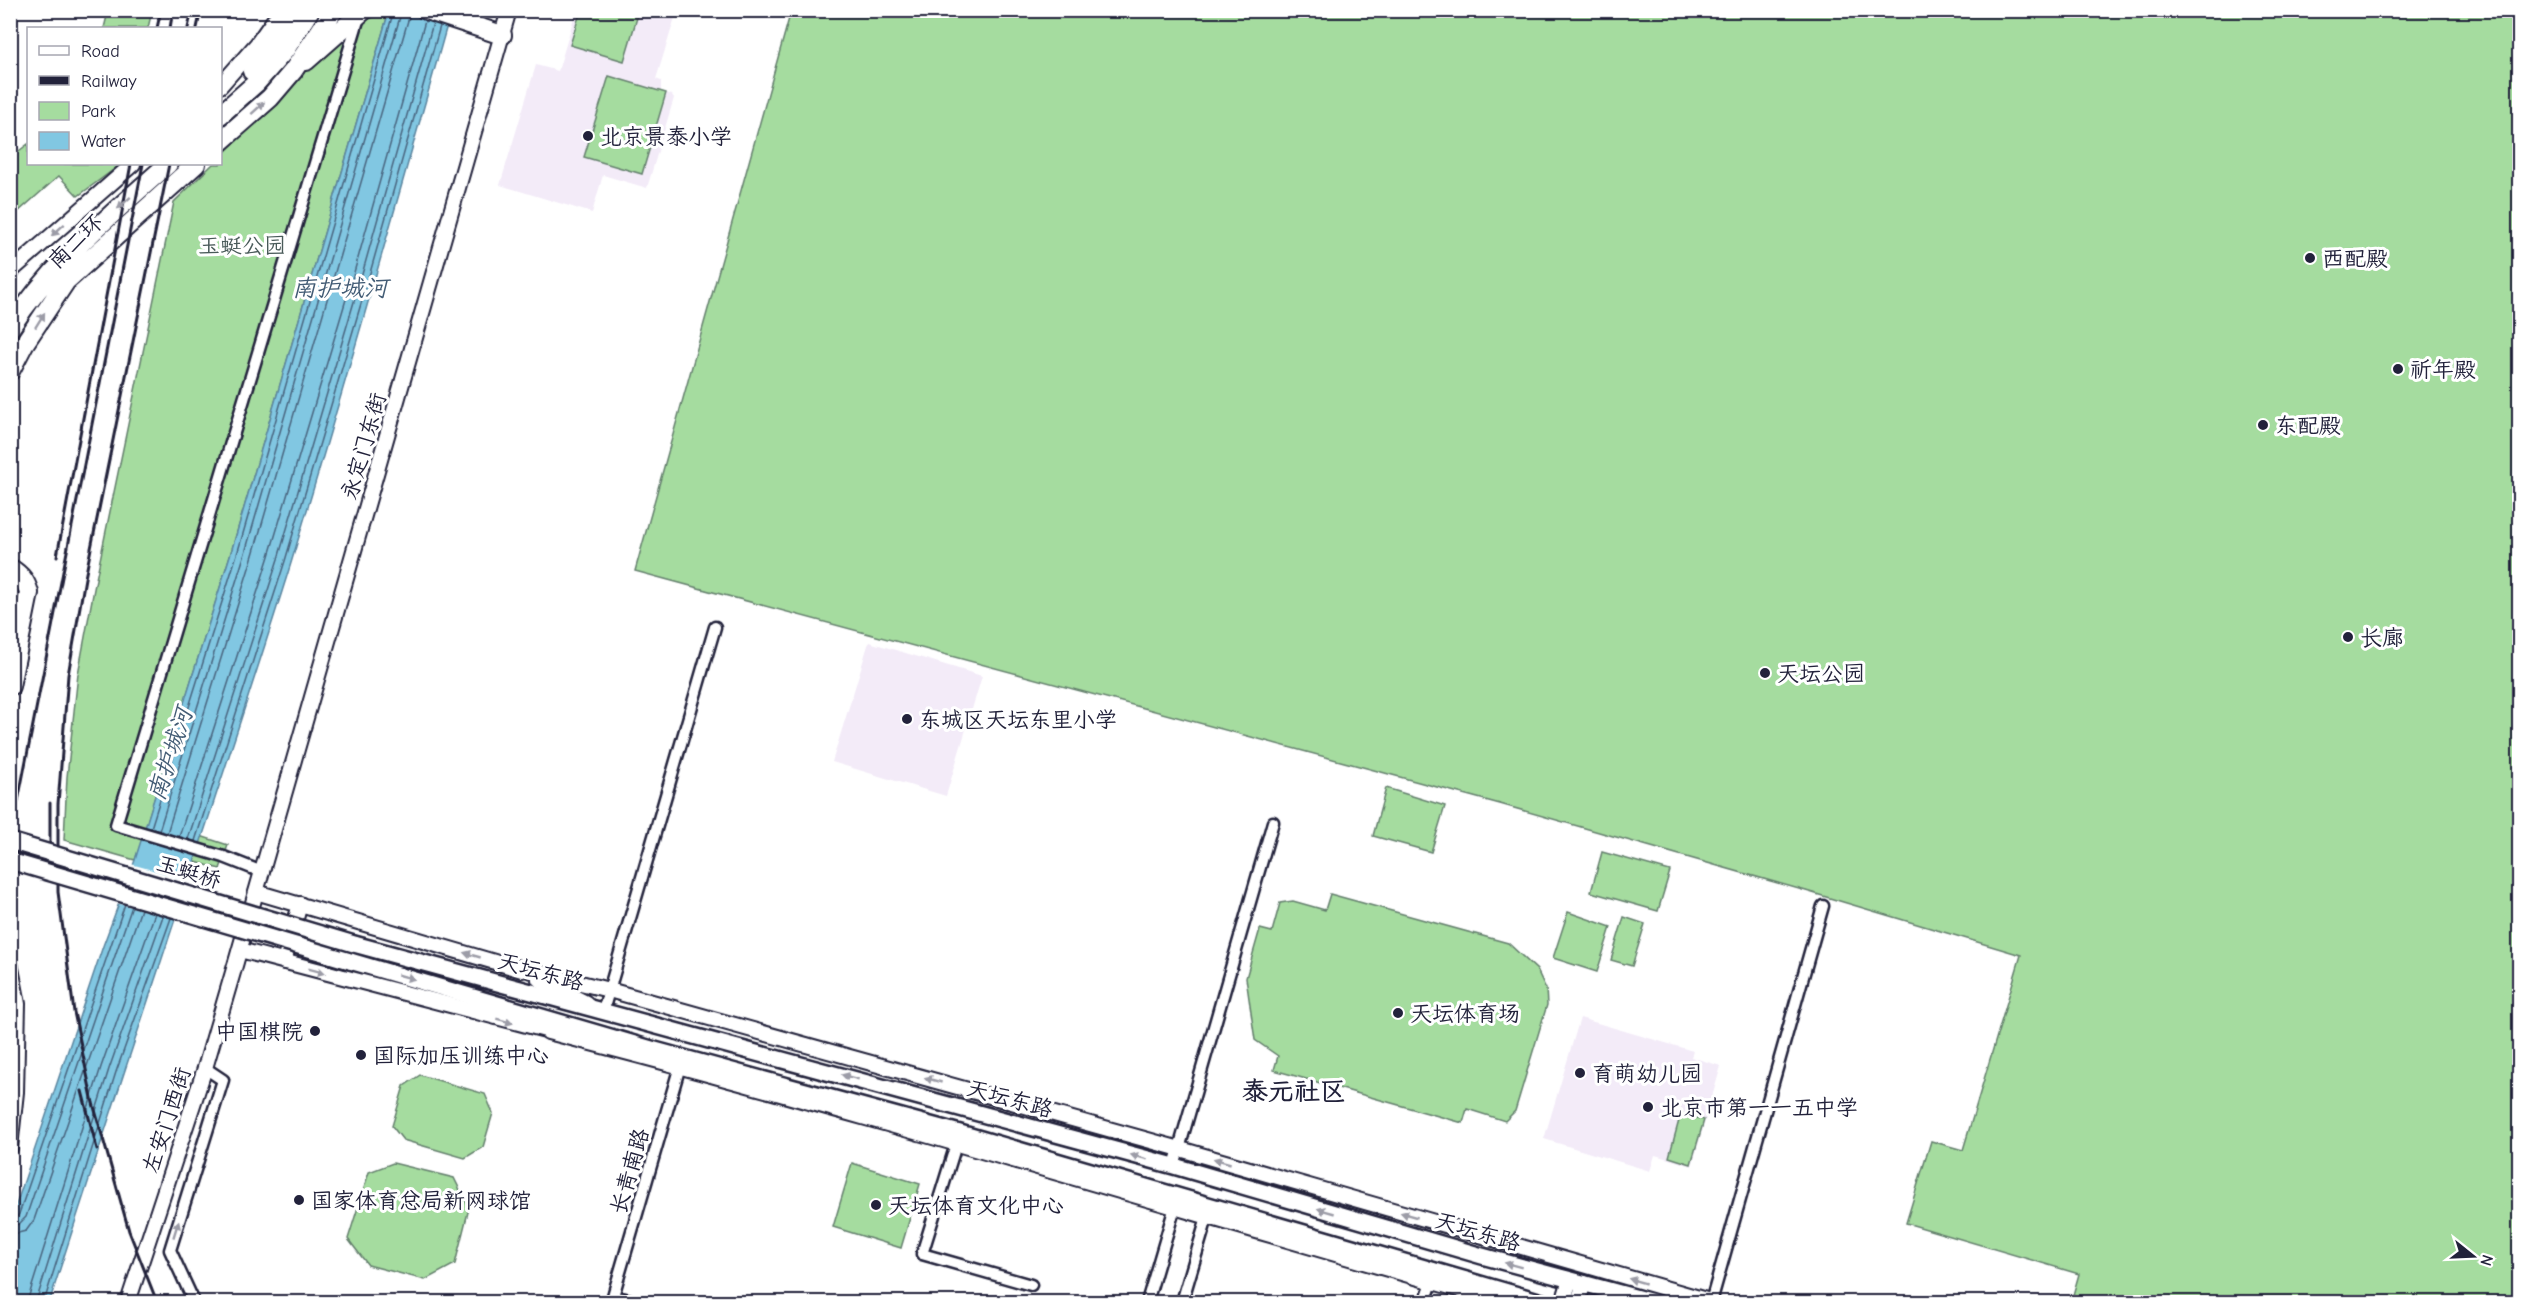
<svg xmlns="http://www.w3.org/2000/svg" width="2530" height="1313" font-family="'Comic Neue','LXGW WenKai TC',sans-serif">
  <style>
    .built { fill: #f3ebf8 }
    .green { fill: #a5dc9f; stroke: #647f6d; stroke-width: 1.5 }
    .water { fill: #81c7e2; stroke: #5b859f; stroke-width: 1.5 }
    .pier { fill: #fff }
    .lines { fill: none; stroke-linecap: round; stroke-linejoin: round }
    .shore { stroke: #48647e; stroke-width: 1.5 }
    .street-casing { stroke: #22223b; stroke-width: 15 }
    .secondary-casing { stroke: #22223b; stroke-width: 18 }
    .primary-casing { stroke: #22223b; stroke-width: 20 }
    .highway-casing { stroke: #22223b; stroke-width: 22 }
    .street { stroke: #fff; stroke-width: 10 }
    .secondary { stroke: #fff; stroke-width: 14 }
    .primary { stroke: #fff; stroke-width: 15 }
    .highway { stroke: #fff; stroke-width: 18 }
    .rail { stroke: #22223b; stroke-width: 3 }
    .primary-bridge-casing { stroke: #22223b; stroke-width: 20; stroke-linecap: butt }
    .primary-bridge { stroke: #fff; stroke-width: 15 }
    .oneway { fill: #9c9ca7 }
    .poi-dot { fill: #22223b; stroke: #fff; stroke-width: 2 }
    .labels { text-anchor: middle; stroke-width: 6; stroke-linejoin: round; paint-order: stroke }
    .poi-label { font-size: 22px; fill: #22223b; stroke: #fff; text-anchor: start }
    .street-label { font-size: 22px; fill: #22223b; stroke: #fff }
    .park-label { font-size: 22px; fill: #495a59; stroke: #fff }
    .water-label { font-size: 24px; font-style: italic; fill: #435c75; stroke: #fff }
    .quarter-label { font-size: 26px; font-weight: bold; fill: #22223b; stroke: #fff }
  </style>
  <rect width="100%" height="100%" fill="#fff"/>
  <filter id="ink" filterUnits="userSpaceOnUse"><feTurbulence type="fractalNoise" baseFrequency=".0167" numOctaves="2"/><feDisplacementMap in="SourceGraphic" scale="12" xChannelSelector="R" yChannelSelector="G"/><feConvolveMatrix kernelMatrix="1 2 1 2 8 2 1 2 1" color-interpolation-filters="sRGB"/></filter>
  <g filter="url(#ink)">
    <path class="built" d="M576,11H677L656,79L661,81V91L672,95L674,98L647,188L603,175L592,213L500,185L536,65L558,71Z
      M869,642L982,676L946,796L832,762Z
      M1580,1018L1693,1051L1691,1057L1721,1066L1692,1166L1655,1155L1650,1171L1544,1139Z"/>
    <path class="green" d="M581,10L639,11L624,61L570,45Z
      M80,11H152L148,28H104L107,16Z
      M389,11L232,549L148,819L228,845L220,869L140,846L135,860L64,840L67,777L78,674L94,589L174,202L213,164H220L221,156L349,27Z
      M791,11H2519V1302H2071L2079,1274L1906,1223L1931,1141L1963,1150L2021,955L1806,891L1500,804L635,571Z
      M609,76L666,93L642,174L584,157Z
      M28,144V164H121L78,196L59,176L11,218V157Z
      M1386,788L1445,806L1431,852L1373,836Z
      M1602,852L1670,871L1658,911L1591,892Z
      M1330,894L1508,943L1537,970L1546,989L1547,1005L1515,1111L1505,1121L1467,1109L1463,1123L1274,1070L1278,1056L1255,1040L1246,978L1260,929L1272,932L1280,903L1293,901L1325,910Z
      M1568,912L1611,927L1597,972L1553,958Z
      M1624,917L1645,924L1632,966L1611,960Z
      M420,1075L485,1094L493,1113L483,1147L465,1158L403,1140L392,1126L404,1086Z
      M1681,1113L1704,1120L1691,1164L1669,1157Z
      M393,1163L454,1178L469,1208L455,1264L425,1280L368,1265L348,1239L369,1172Z
      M852,1163L920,1184L901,1248L833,1227Z"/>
    <path class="water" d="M389,11H451C399,195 347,380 291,563C214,809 129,1052 51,1297L49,1302H11V1220L103,946L135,860L232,549Z"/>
    <path class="pier" d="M131,864L192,881L179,920L116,903Z"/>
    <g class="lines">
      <path class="shore" d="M151,828L238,551L394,10
        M159,831L245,553L402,10
        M167,833L253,555L411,10
        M179,837L269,556L353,276L425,21
        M188,839L278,559L361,278L433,23
        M195,841L285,561L368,280L440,26
        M10,1219L16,1218L19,1214L125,904
        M10,1226L19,1224L26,1217L132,906
        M10,1235L26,1231L34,1220L141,909
        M27,1302L101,1067L155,913
        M36,1302L109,1069L163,916
        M44,1302L116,1072L171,918"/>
      <defs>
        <path id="street" d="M262,872L224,857L116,825L359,17
          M603,1011L715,627
          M958,1138L922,1254L1031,1285
          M1174,1166L1273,822
          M194,1302L170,1250L223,1080L205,1068
          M638,1302L613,1296L682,1059
          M1147,1302L1177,1200
          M1182,1302L1209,1211
          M1425,1302L1435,1274
          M1711,1302L1823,906"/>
        <path id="secondary" d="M220,86L257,44L281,10
          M10,272L133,164
          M10,850L248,922
          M256,892L522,970
          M240,950L557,1033
          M284,962L300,904
          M10,963L18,1004L16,1092L10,1148
          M516,967L609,990L1180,1149L1713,1302
          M539,979L586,1003
          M548,1032C869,1114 1185,1212 1503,1302
          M128,1302L205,1068L236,962L509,10
          M1563,1302L1570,1280
          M1578,1302L1584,1283"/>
        <path id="primary" d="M354,944L1174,1166L1482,1256L1653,1302
          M350,961L655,1050L960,1133L1542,1302"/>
        <path id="highway" d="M426,10L502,35
          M306,61L364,10
          M252,71L276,39L293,10
          M220,115L256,83L285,50L310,10
          M220,142L270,98L293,71L334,10
          M10,328C52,263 111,215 168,164
          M10,371L24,344L66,281L196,164
          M10,568C21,575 26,581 29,593L10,686"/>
      </defs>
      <use href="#street" class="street-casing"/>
      <use href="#secondary" class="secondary-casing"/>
      <use href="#primary" class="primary-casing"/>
      <use href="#highway" class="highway-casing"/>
      <use href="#street" class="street"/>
      <use href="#secondary" class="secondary"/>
      <use href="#primary" class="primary"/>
      <use href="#highway" class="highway"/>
      <path class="rail" d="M157,28L161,10
        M170,28L173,10
        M188,28L192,10
        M197,28L201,10
        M57,556L131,164
        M10,842L143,164
        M50,869V803
        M82,1091L97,1149
        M157,1302L129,1231L93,1103L74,1012L58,892V804L68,675L85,578L169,164"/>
      <defs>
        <path id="primary-bridge" d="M10,841L354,944
          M10,861L350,961"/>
      </defs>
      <use href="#primary-bridge" class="primary-bridge-casing"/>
      <use href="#primary-bridge" class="primary-bridge"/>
    </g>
    <defs><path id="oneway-solid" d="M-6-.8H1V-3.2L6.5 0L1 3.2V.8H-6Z" transform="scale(1.5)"/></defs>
    <g class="oneway">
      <use href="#oneway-solid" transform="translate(258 108) rotate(-42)"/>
      <use href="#oneway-solid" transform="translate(124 203) rotate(138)"/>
      <use href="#oneway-solid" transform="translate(58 230) rotate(138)"/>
      <use href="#oneway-solid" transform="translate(40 320) rotate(-58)"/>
      <use href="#oneway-solid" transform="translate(472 955) rotate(-164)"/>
      <use href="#oneway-solid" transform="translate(317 971) rotate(15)"/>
      <use href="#oneway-solid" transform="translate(406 977) rotate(16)"/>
      <use href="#oneway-solid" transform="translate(505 1021) rotate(15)"/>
      <use href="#oneway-solid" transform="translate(850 1077) rotate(-165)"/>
      <use href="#oneway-solid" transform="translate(933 1080) rotate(-164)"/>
      <use href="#oneway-solid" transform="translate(1139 1157) rotate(-165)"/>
      <use href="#oneway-solid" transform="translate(1222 1161) rotate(-164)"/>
      <use href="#oneway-solid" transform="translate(1326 1211) rotate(-164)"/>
      <use href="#oneway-solid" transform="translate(1409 1215) rotate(-164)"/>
      <use href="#oneway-solid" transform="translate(176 1229) rotate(-73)"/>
      <use href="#oneway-solid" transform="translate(1513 1265) rotate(-165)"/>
      <use href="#oneway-solid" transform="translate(1637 1281) rotate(-164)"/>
    </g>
  </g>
  <g class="poi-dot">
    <circle cx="588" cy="136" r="6"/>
    <circle cx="2310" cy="258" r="6"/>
    <circle cx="2398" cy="369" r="6"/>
    <circle cx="2263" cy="425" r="6"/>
    <circle cx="2348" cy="637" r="6"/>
    <circle cx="1765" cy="673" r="6"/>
    <circle cx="907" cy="719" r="6"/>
    <circle cx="1398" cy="1013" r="6"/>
    <circle cx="315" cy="1031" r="6"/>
    <circle cx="361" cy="1055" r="6"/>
    <circle cx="1580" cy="1073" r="6"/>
    <circle cx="1648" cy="1107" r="6"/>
    <circle cx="299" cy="1200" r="6"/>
    <circle cx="876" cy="1205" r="6"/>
  </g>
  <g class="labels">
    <g class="poi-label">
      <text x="600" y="144">北京景泰小学</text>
      <text x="2322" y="266">西配殿</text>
      <text x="2410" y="377">祈年殿</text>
      <text x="2275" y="433">东配殿</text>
      <text x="2360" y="645">长廊</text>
      <text x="1777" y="681">天坛公园</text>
      <text x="919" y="727">东城区天坛东里小学</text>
      <text x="1410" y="1021">天坛体育场</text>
      <text x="303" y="1039" text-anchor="end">中国棋院</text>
      <text x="373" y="1063">国际加压训练中心</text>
      <text x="1592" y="1081">育萌幼儿园</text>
      <text x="1660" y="1115">北京市第一一五中学</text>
      <text x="311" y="1208">国家体育总局新网球馆</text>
      <text x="888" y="1213">天坛体育文化中心</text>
    </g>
    <g class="street-label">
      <text transform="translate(75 241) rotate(-44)" y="8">南二环</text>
      <text transform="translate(363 446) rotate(-74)" y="8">永定门东街</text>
      <text transform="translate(189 871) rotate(17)" y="8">玉蜓桥</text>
      <text transform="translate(541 971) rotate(15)" y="8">天坛东路</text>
      <text transform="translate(1010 1098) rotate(15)" y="8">天坛东路</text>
      <text transform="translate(166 1120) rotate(-72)" y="8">左安门西街</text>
      <text transform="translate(629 1171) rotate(-74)" y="8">长青南路</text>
      <text transform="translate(1478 1231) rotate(16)" y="8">天坛东路</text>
    </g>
    <g class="park-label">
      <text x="242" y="253">玉蜓公园</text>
    </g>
    <g class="water-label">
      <text x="340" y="296">南护城河</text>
      <text transform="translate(170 754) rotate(-72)" y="8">南护城河</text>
    </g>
    <g class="quarter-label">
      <text x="1294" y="1100">泰元社区</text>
    </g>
  </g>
  <rect width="2530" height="1313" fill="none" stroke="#fff" stroke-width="36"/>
  <rect x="18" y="18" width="2494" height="1277" fill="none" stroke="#22223b" stroke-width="2" filter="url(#ink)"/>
  <rect x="27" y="27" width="195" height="138" fill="#ffffff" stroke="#a7a7b1" stroke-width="1.5"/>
  <rect x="39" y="46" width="30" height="9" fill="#ffffff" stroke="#a7a7b1" stroke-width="1.5"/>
  <text x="81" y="57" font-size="18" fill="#22223b">Road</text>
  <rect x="39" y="76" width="30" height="9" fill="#22223b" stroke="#a7a7b1" stroke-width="1.5"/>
  <text x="81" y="87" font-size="18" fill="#22223b">Railway</text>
  <rect x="39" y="102" width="30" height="18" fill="#a5dc9f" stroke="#a7a7b1" stroke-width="1.5"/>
  <text x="81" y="117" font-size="18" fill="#22223b">Park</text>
  <rect x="39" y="132" width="30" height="18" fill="#81c7e2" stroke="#a7a7b1" stroke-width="1.5"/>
  <text x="81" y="147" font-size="18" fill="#22223b">Water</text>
  <g transform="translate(2473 1256) rotate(108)" stroke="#ffffff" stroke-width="4.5" paint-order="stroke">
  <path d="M0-4.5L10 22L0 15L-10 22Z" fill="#22223b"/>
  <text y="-9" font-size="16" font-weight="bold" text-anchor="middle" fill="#22223b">N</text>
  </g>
</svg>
